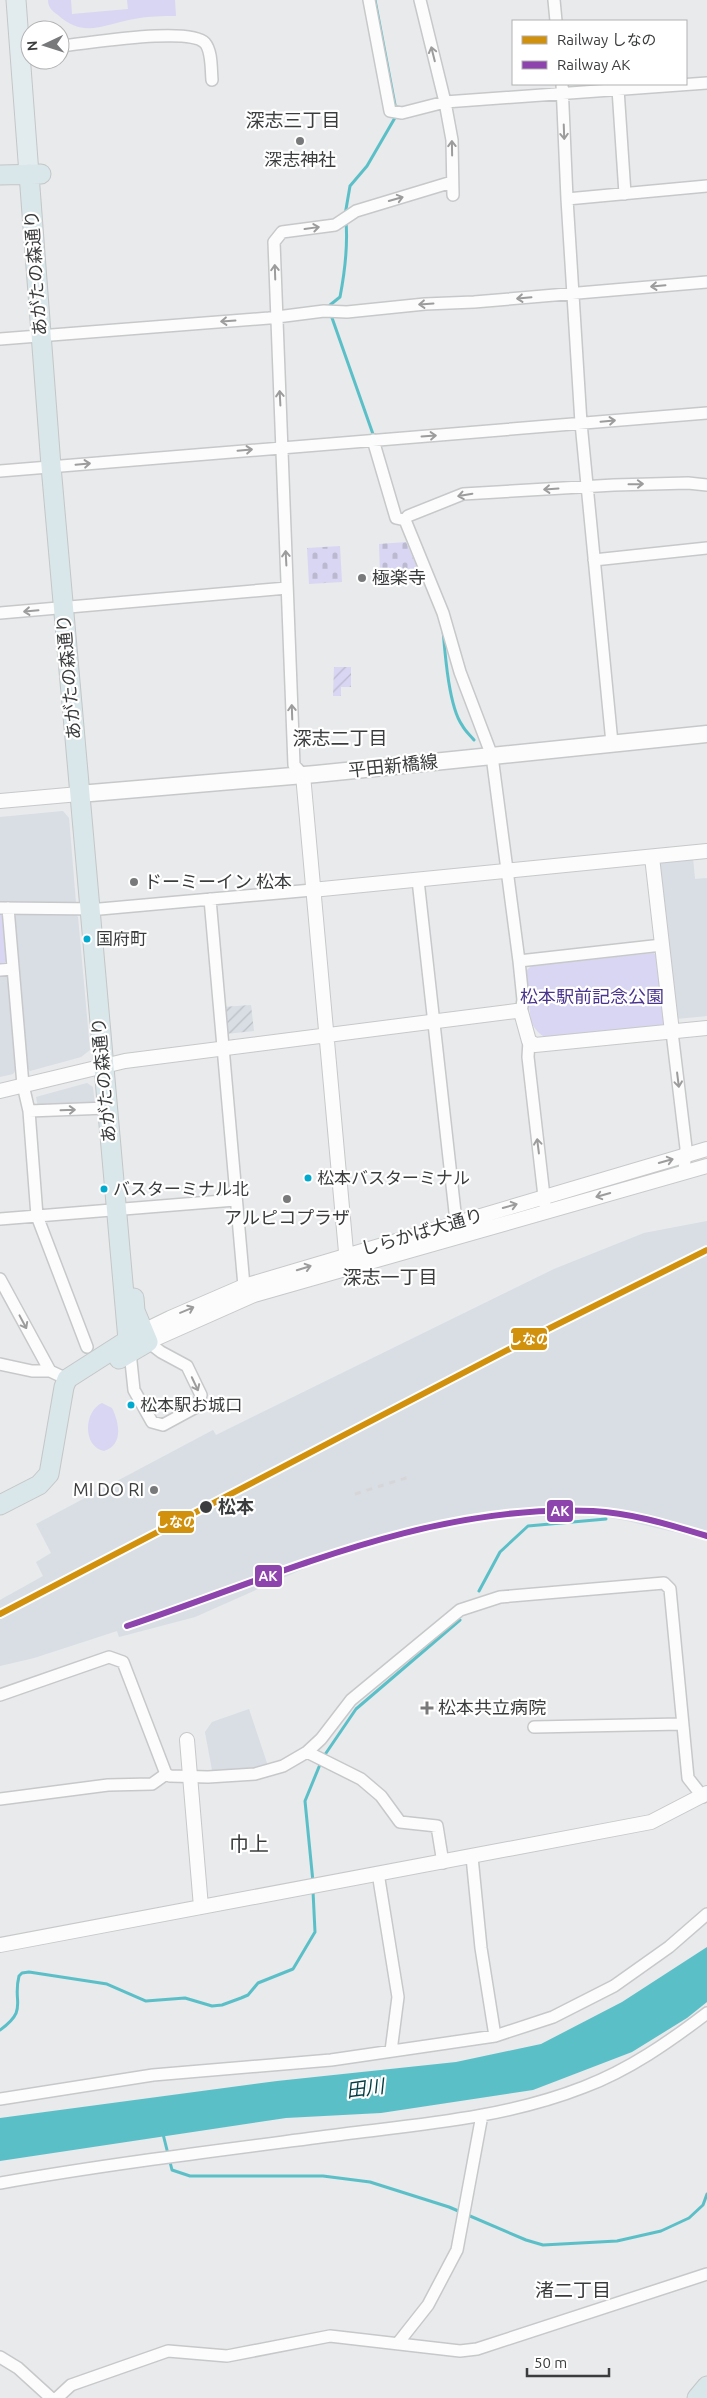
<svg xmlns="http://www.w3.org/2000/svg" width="707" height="2398" font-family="Ubuntu,'Noto Sans JP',sans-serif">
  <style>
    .built { fill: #d8dee4 }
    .industrial { fill: url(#industrial-furrows) }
    .green { fill: #d8d6f2 }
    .cemetery { fill: url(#cemetery-stones) }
    .garden { fill: url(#garden-furrows) }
    .water { fill: #5bbfc8 }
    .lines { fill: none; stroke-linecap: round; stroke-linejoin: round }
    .stream { stroke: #5bbfc8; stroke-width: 3 }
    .minor-casing { stroke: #c7c8ca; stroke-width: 14 }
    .tertiary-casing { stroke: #c7c8ca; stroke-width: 16 }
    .secondary-casing { stroke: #c7c8ca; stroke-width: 19 }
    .primary-casing { stroke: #c5c6c6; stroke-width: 21 }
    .trunk-casing { stroke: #c5c6c6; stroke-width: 21 }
    .minor { stroke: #fcfcfc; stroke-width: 11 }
    .tertiary { stroke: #fcfcfc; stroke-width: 14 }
    .secondary { stroke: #fcfcfc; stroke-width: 16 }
    .primary { stroke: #e2ecef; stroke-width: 19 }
    .trunk { stroke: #d9e6ea; stroke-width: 19 }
    .rail { stroke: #d6d6d8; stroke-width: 3; stroke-dasharray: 6 6; stroke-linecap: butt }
    .rail-1-casing { stroke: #fff; stroke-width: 10 }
    .rail-2-casing { stroke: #fff; stroke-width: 10 }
    .rail-1 { stroke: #d1910c; stroke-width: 6 }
    .rail-2 { stroke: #8e44ad; stroke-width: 6 }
    .oneway { stroke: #9c9c9c }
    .poi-dot { fill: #78797a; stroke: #fff; stroke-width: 2 }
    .bus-dot { fill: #00a9ce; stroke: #fff; stroke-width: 2 }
    .stop-dot { fill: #3b3c3d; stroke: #fff; stroke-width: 2 }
    .labels { text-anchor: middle; stroke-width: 4.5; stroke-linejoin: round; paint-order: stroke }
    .bus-label { font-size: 17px; fill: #3b3c3d; stroke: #fff; text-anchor: start }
    .poi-label { font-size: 18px; fill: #3b3c3d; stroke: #fff; text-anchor: start }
    .street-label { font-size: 18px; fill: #3b3c3d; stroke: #fff }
    .park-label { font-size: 18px; fill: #4a358e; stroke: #fff }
    .stop-label { font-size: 18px; font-weight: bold; fill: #3b3c3d; stroke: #fff; text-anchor: start }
    .neighbourhood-label { font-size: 19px; fill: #3b3c3d; stroke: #fff }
    .water-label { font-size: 19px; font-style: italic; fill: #003c42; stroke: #fff }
    .quarter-label { font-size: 20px; fill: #3b3c3d; stroke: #fff }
    .line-badge { stroke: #fff; stroke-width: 2 }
    .badge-label { font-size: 14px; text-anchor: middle; font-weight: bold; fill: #fff }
  </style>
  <defs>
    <pattern id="industrial-furrows" width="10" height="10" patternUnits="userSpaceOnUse" patternTransform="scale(1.25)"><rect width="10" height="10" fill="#d8dee4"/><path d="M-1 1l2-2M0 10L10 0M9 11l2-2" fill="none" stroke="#babfc4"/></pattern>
    <pattern id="cemetery-stones" width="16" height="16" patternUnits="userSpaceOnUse" patternTransform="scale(1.25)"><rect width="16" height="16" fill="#d8d6f2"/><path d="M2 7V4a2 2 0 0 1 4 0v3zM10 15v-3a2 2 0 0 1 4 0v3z" fill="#bab9d0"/></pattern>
    <pattern id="garden-furrows" width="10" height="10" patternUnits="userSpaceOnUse" patternTransform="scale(1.25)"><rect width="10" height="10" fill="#d8d6f2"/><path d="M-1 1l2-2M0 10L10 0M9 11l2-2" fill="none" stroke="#bab9d0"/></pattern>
  </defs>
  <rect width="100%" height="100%" fill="#e8eaec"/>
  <path class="built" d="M63,811L69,818L76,903L0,902V817Z
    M693,858L695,879L707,878V1016L676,1019L658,865L664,862Z
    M18,912H73L78,917L90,1050L81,1057L30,1071L25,1067L14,917Z
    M0,974L9,976L17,1068L13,1074L0,1077Z
    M87,1083L93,1087L95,1106L38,1107L36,1097Z
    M707,1221V1540L627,1521L588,1514L514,1518L455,1525L415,1533L375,1544L310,1566L195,1617L119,1637L117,1631L34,1658L0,1666V1600L43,1576L36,1562L51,1553L36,1524L213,1430L216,1435L554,1269L644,1233Z
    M249,1709L268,1766L254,1770H212L205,1732L212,1722Z"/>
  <path class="industrial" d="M251,1005L254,1031L225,1034L223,1007Z"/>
  <path class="green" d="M48,0H71L72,14L128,9L127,0H175L176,16C162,16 148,16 134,19C104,24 84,39 58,15C52,11 48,7 48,0Z
    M0,913L4,917L7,960L4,964L0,965Z
    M654,953L658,958L666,1021L661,1027L550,1039C540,1036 535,1030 531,1021L525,972L531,966Z
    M102,1403L112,1408C119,1422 124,1445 104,1451C82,1446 84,1411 102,1403Z"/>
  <path class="cemetery" d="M406,542L419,572L380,573L379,544Z
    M340,546L342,582L309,584L307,548Z"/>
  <path class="garden" d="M334,667H351V687H341V696H333Z"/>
  <path class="water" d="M707,1947V2002L687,2018L632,2052L533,2090L381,2113L286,2118L0,2161V2118L277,2081L456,2062L541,2044L622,2002Z"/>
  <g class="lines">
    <path class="stream" d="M375,0L396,110
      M345,215L350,186L367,166L396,116
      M346,221C348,247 345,271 340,297L330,305L331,315L374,437
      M443,630C445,654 449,707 462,725C465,731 470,735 474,740
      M479,1591L500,1552L528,1526L606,1519
      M324,1756L356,1709L460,1620
      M313,1882L305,1801L321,1762
      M0,2030C29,2009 12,2003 19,1976L22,1973L29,1972L107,1984L146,2001L185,1998L212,2006L222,2005L241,1998L248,1995L258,1983L293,1969L296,1964L315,1932L313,1891
      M163,2134L172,2170L190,2176H323L370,2182L449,2207L526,2240L543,2245L617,2241L661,2231L689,2218L703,2205L707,2194"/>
    <defs>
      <path id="minor" d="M369,0L390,111L402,113L445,102L707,83
        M420,0L445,102L452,140L453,195
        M554,0L556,21
        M60,46C86,44 189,26 205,43C212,51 211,69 212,80
        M562,84L567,199L581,423L612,743
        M618,89L625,194
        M567,199L707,186
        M0,339L269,318L324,311L347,312L425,304L474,302L707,282
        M373,440L396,518L405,520
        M0,471L707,413
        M405,520L443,613L460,672L492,756L519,961L523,1000L521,1012
        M405,520L408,516L463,494L614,485L688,483L707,485
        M594,560L707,548
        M0,613L287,588
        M303,775L294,765L274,242L282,232L335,225L356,211L452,182
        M418,880L457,1230
        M210,899L244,1286
        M0,908L100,909L312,890
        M8,908L23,1085L29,1111L37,1216L87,1347
        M519,961L662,945
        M0,970L13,969
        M672,1032L686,1148L684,1172
        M529,1041L528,1057L545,1205
        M29,1111L107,1108
        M0,1219L235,1200
        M0,1279L50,1371L67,1379L70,1382
        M130,1352L134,1390L152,1422L163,1425L198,1406L201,1395L187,1366L161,1352L148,1342
        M0,1364L32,1371H50
        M0,1695L109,1657L123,1662L166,1774L170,1776L208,1777L255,1774L283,1766L307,1752L321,1739L351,1700L460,1610L500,1597L664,1583L670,1589L688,1778L703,1797
        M534,1727L681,1724
        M307,1752L361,1779L381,1796L400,1822L437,1826L443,1863
        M0,1799L108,1785L152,1784L166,1774
        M472,1857L481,1948L495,2036
        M378,1873L398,1997L391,2051
        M0,2099L153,2075L331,2060L495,2036L553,2017L614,1986L669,1947L707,1914
        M0,2183C113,2163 230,2149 344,2134C425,2124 508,2117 584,2087C629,2070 669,2042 707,2013
        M398,2343L428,2305L457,2250L482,2115
        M0,2357L18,2368L51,2398
        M57,2398L71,2385L168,2351L227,2356L330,2336L460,2351L477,2349L707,2274"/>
      <path id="tertiary" d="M303,775L347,1263
        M0,801L79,794
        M652,857L672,1032
        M312,890L707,851
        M0,1091L125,1061L516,1011L521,1012L529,1041L535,1045L707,1028
        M135,1335L170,1318L244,1286L707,1149
        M148,1342L254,1295L707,1166
        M187,1740L201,1907
        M0,1945L651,1822L707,1793"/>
      <path id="secondary" d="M79,794L316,774L707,734"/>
      <path id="primary" d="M16,0L29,174"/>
      <path id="trunk" d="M0,175L41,174
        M119,1359L148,1342L135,1311L134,1298
        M0,1505L39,1485L49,1474L64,1387L67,1379L128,1340L51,466L29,174
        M697,2398L707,2386"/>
    </defs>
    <use href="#minor" class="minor-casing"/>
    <use href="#tertiary" class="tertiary-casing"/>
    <use href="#secondary" class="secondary-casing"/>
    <use href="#primary" class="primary-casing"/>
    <use href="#trunk" class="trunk-casing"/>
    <use href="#minor" class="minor"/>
    <use href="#tertiary" class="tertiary"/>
    <use href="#secondary" class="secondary"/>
    <use href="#primary" class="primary"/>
    <use href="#trunk" class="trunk"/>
    <path class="rail" d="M355,1494L409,1477"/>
    <defs>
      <path id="rail-1" d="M0,1614L546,1330L707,1250"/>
      <path id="rail-2" d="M127,1626C277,1576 431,1503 593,1511C632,1513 670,1525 707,1536"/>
    </defs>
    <use href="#rail-1" class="rail-1-casing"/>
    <use href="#rail-2" class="rail-2-casing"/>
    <use href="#rail-1" class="rail-1"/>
    <use href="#rail-2" class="rail-2"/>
  </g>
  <defs><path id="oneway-shaft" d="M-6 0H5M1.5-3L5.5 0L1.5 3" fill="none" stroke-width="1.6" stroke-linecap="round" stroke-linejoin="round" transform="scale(1.25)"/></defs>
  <g class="oneway">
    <use href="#oneway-shaft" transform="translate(433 54) rotate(-104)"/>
    <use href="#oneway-shaft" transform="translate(564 132) rotate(88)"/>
    <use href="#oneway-shaft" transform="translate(452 148) rotate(-91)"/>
    <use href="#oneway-shaft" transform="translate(396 199) rotate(-16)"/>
    <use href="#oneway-shaft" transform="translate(312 228) rotate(-8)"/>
    <use href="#oneway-shaft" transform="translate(275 272) rotate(-92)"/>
    <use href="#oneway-shaft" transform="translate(658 286) rotate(175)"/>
    <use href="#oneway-shaft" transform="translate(524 298) rotate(175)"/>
    <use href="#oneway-shaft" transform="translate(426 304) rotate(176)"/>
    <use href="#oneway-shaft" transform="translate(228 321) rotate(176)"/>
    <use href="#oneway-shaft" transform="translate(280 398) rotate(-93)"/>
    <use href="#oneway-shaft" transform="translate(608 421) rotate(-5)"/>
    <use href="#oneway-shaft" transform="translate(429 436) rotate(-4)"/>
    <use href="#oneway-shaft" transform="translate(245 450) rotate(-5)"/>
    <use href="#oneway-shaft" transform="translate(83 464) rotate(-5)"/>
    <use href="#oneway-shaft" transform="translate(636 484) rotate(-1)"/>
    <use href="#oneway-shaft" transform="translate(551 489) rotate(176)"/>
    <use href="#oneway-shaft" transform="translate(465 495) rotate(170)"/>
    <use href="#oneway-shaft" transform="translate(286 558) rotate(-93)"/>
    <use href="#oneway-shaft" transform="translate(31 611) rotate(175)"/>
    <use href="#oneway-shaft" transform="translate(292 712) rotate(-92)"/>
    <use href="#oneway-shaft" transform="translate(678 1080) rotate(83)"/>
    <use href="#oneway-shaft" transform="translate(68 1110) rotate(-2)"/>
    <use href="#oneway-shaft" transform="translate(538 1146) rotate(-97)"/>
    <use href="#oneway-shaft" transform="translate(666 1161) rotate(-16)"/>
    <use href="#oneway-shaft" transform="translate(603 1195) rotate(164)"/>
    <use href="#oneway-shaft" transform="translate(510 1206) rotate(-16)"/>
    <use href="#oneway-shaft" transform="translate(304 1268) rotate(-17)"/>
    <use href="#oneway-shaft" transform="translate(187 1310) rotate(-23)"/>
    <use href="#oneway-shaft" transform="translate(23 1322) rotate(62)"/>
    <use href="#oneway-shaft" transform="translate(195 1384) rotate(65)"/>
  </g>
  <g class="poi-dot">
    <circle cx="300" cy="141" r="5"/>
    <circle cx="362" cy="578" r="5"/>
    <circle cx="134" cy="882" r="5"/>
    <circle cx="287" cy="1199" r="5"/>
    <circle cx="154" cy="1490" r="5"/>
    <path d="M424.5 1700.5h5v5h5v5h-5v5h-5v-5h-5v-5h5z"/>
  </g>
  <g class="bus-dot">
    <circle cx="87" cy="939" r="4.5"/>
    <circle cx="308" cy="1178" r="4.5"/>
    <circle cx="104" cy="1189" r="4.5"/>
    <circle cx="131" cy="1405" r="4.5"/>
  </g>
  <circle class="stop-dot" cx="206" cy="1507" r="7"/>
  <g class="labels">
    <g class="bus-label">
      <text x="96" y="945">国府町</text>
      <text x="317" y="1184">松本バスターミナル</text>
      <text x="113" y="1195">バスターミナル北</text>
      <text x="140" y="1411">松本駅お城口</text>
    </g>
    <g class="poi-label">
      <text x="300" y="166" text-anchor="middle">深志神社</text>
      <text x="372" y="584">極楽寺</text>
      <text x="144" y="888">ドーミーイン 松本</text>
      <text x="287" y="1224" text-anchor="middle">アルピコプラザ</text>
      <text x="144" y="1496" text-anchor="end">MI DO RI</text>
      <text x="438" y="1714">松本共立病院</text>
    </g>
    <g class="street-label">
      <text transform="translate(36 273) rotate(-94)" y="6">あがたの森通り</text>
      <text transform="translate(69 677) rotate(-95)" y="6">あがたの森通り</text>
      <text transform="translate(393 766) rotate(-6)" y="6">平田新橋線</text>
      <text transform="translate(104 1080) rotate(-95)" y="6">あがたの森通り</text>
      <text transform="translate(422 1232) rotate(-16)" y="6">しらかば大通り</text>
    </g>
    <g class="park-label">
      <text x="592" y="1003">松本駅前記念公園</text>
    </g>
    <g class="stop-label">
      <text x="218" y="1513">松本</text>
    </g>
    <g class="neighbourhood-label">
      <text x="293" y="127">深志三丁目</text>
      <text x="340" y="745">深志二丁目</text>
      <text x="390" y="1284">深志一丁目</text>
      <text x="573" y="2297">渚二丁目</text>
    </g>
    <g class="water-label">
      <text transform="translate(365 2088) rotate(-8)" y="7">田川</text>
    </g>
    <g class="quarter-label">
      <text x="249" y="1851">巾上</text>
    </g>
  </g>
  <g class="line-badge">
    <rect x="510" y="1327" width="38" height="24" rx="5" fill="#d1910c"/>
    <rect x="546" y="1499" width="28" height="24" rx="5" fill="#8e44ad"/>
    <rect x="157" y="1510" width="38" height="24" rx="5" fill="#d1910c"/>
    <rect x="254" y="1564" width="29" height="24" rx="5" fill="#8e44ad"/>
  </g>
  <g class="badge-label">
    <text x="529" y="1344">しなの</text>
    <text x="560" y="1516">AK</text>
    <text x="176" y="1527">しなの</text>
    <text x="268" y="1581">AK</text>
  </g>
  <rect x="512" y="20" width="175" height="65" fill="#ffffff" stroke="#b1b1b1"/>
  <rect x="522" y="36" width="25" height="8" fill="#d1910c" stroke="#b1b1b1"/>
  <text x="557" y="45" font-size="15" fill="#3b3c3d">Railway しなの</text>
  <rect x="522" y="61" width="25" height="8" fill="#8e44ad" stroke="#b1b1b1"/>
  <text x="557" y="70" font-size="15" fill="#3b3c3d">Railway AK</text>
  <g transform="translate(45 45) rotate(266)"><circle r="24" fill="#ffffff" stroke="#b1b1b1"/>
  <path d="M0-4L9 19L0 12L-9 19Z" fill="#78797a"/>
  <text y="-8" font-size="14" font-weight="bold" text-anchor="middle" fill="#3b3c3d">N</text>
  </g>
  <path d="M527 2368v8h82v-8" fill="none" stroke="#3b3c3d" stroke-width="2.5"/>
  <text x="534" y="2368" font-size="15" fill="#3b3c3d" stroke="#ffffff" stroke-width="4" paint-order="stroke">50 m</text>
</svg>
